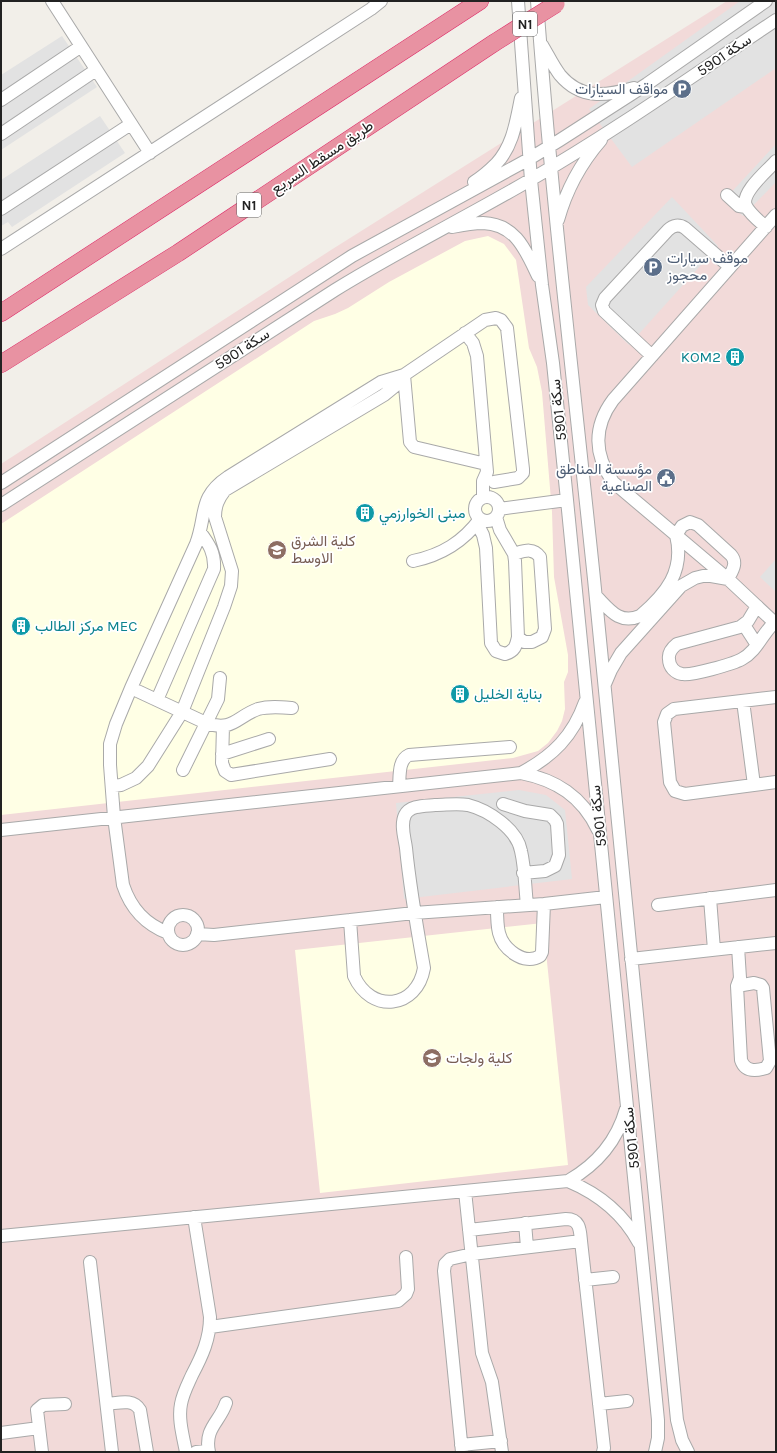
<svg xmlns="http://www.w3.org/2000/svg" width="777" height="1453" font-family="Karla,Vazirmatn,sans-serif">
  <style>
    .commercial { fill: #f2dad9 }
    .education { fill: #ffffe5 }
    .parking { fill: #e2e2e2 }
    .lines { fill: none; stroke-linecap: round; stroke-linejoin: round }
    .minor-casing { stroke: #a9a9a9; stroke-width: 14 }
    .highway-casing { stroke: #dc2a67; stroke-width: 18 }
    .minor { stroke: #fff; stroke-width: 12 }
    .highway { stroke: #e892a2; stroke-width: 17 }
    .highway-bridge-casing { stroke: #dc2a67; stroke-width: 18; stroke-linecap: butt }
    .highway-bridge { stroke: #e892a2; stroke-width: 17 }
    .labels { text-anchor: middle; stroke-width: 3.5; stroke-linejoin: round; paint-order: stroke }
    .shield { fill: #fff; stroke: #646464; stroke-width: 1 }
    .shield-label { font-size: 14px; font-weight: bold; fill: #222 }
    .street-label { font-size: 15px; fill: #222; stroke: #fff }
    .service-label { font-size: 15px; fill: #4e5e75; stroke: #fff; text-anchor: end }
    .culture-label { font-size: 15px; fill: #0d838f; stroke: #fff; text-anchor: start }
    .education-label { font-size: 15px; fill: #785e54; stroke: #fff; text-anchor: start }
  </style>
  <rect width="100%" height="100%" fill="#f2efe9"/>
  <path class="commercial" d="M727,1H776V1452H1V464L331,250Z"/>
  <path class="education" d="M488,236L504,244L516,260L529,348L537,367L542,392L552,512L554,577L568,655V672L564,682L565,709L562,721L557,731L548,743L538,751L513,758L1,815V524L314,321L335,314L348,308L389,282L465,241Z
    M543,923L568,1165L320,1193L295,950Z"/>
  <path class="parking" d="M740,1H776V68L632,167L589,109Z
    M62,36L97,87L1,150V75Z
    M100,116L125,153L12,227L8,222L1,226V180Z
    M776,144V182L743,216L725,199Z
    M672,197L718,246L629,345L588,305L586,287Z
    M776,559V592L760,577Z
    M519,790L546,795L565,810L572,879L404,899L396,803Z"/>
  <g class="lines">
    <defs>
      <path id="minor" d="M52,1L150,153
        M518,1L531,180L542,285L553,363L567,500L658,1420V1438L655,1452
        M537,1C551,194 574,386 594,579C622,859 649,1140 677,1420L682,1440L688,1452
        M542,45C548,55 553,66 560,75C581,100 606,96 634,88
        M1,100L80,47
        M1,134L96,70
        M474,182C482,177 489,171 496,164C513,146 516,122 521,98
        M727,195L739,206L746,207
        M1,209L131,124
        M776,215L613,400C593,427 594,455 613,482L728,579L776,624
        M558,220C566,191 581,163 601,140
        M452,227C462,225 472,223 483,223C516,224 526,251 538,276
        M766,227C759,221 750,214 746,206C740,193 768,170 776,161
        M1,249L371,9L381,1
        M465,333L473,343L477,356L487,472L483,481V497
        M652,356L604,311L602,305L605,298L668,230C673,225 679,224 685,228L730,267
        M404,375L410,442L414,447L486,464
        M1,483L352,256L529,159L560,140L647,84L766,1
        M475 509a12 12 0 1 1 24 0a12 12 0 1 1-24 0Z
        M1,505L335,290C398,251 465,218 530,180C615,131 695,74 776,20
        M499,509L567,500
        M477,523L483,535L486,548L491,643L496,651L505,654C515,651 516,646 518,637L515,561L514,554L500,530L496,517
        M514,554C524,551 533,547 540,557L545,629L542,637L532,642H524L518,637
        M413,561C442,555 463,542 480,519
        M596,596C609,609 619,625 640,616C666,594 685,571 676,535L682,526L690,522L698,525L731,555C738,563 732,571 728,579L711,576H703L695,578L681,586L621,653L611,670L605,684
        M757,606L748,621L740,627L677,644C672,648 668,653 669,659C669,667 675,673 682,674C691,676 733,664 742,659C757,651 762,634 774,623
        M744,625L757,645
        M131,688L206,723C233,732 236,717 258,709C269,706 280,707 292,708
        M776,697L674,709L667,714L664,722L670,782L675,791L685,794L776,782
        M157,700L214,569C215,553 209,544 200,532
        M743,701L754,785
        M223,726L222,763L225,771L231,775L330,759
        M222,754L269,739
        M183,770L218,699L220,678
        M521,773C553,756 573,736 585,702
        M112,786L121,785L136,778L148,766L182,712L224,607L231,586L232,571L215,517C215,506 218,499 225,490L384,395L395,386L404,375L485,320L496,318L501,320L507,328L523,469V473L518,478L494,482
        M399,786C400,776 398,760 409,755L510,747
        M503,804L525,811L550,815L555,820L557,824L559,855L555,866L545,871L523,873
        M1,830L521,773C556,780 582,796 598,830
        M710,898L714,950
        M658,905L776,890
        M497,907C497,916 497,925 499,933C503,949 524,966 540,956L542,952L544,904
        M168 930a15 15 0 1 1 30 0a15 15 0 1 1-30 0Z
        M350,920L354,976C371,1014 417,1009 424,968C417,928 410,889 406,848C405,839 400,825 405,815C410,805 425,806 435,805C446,805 457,803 468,805C488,810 517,829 521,851C525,868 525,887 527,905
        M168,933C145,924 131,909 123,885L114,817L110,765V744L116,724L131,688L196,544C207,515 198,497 228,477L381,382L404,375
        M197,934L214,935L414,913L544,904L606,897
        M631,959L776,943
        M754,983L761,985L763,988L770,1061L766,1068C756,1071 745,1072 741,1060L737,986Z
        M737,986L740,978L738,947
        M568,1181C599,1194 623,1213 639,1243
        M465,1191L482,1353L492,1382L502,1452
        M525,1223L527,1247
        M469,1230L566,1219C580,1219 580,1230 581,1241L604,1448L603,1452
        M1,1236L568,1181C596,1165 617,1141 626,1109
        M90,1262L112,1452
        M585,1280L613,1277
        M210,1327L398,1301L406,1294L408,1289L406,1257
        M107,1404C119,1403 133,1398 140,1410L147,1452
        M599,1404L627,1401
        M1,1433L39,1428
        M461,1445L501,1441
        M42,1452L37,1410L43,1405L65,1404
        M186,1452C183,1436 178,1419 181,1404C183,1393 188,1384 192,1375C202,1356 210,1339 210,1317L194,1217
        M196,1452L208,1451
        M209,1452C204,1428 220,1422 226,1403
        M462,1452L444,1271L445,1264L450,1259L472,1254L581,1241"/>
      <path id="highway" d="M1,313L480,1
        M1,364L178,253L494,43"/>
    </defs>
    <use href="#minor" class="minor-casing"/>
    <use href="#highway" class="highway-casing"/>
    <use href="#minor" class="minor"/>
    <use href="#highway" class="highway"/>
    <defs>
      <path id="highway-bridge" d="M494,43L556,4"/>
    </defs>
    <use href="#highway-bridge" class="highway-bridge-casing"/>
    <use href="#highway-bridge" class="highway-bridge"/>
  </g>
  <defs>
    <symbol id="parking-disc" viewBox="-11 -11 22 22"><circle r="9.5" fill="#5c6f8a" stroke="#fff"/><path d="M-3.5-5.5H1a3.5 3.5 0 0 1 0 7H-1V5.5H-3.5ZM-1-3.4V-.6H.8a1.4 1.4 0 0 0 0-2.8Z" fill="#fff"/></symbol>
    <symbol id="building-disc" viewBox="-11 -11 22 22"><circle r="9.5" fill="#0f9aa8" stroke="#fff"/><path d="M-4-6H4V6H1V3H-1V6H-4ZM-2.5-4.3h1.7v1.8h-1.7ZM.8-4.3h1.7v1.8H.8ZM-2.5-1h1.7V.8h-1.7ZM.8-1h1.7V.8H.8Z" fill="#fff"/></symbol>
    <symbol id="civic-disc" viewBox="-11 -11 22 22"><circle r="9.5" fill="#5c6f8a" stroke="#fff"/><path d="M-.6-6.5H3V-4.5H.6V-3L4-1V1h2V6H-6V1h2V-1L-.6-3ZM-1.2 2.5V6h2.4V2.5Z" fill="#fff"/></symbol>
    <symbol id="university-disc" viewBox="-11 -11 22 22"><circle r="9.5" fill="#8d6e63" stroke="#fff"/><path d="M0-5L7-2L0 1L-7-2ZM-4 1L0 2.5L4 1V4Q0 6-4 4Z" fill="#fff"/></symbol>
  </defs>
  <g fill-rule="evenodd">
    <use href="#parking-disc" x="671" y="78" width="22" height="22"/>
    <use href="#parking-disc" x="642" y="256" width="22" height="22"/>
    <use href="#building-disc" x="724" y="346" width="22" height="22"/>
    <use href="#civic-disc" x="655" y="467" width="22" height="22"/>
    <use href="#building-disc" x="354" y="502" width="22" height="22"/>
    <use href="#university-disc" x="266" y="539" width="22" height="22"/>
    <use href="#building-disc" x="10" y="615" width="22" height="22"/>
    <use href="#building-disc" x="449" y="683" width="22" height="22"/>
    <use href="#university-disc" x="421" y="1047" width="22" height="22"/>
  </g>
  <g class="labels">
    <g class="shield">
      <rect x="513" y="12" width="24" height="24" rx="3"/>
      <rect x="237" y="193" width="24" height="24" rx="3"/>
    </g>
    <g class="shield-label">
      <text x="525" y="29">N1</text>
      <text x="249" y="210">N1</text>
    </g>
    <g class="street-label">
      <text transform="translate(724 55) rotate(-34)" y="5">سكة 5901</text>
      <text transform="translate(322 157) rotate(-34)" y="5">طريق مسقط السريع</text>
      <text transform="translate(242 349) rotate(-33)" y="5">سكة 5901</text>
      <text transform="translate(558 410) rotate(-96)" y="5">سكة 5901</text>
      <text transform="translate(598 816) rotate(-96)" y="5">سكة 5901</text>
      <text transform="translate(631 1138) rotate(-96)" y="5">سكة 5901</text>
    </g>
    <g class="service-label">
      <text x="668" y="94">مواقف السيارات</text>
      <text x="667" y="263" text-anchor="start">موقف سيارات<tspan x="667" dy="17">محجوز</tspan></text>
      <text x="652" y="474">مؤسسة المناطق<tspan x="652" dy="17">الصناعية</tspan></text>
    </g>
    <g class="culture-label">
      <text x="721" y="362" text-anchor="end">KOM2</text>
      <text x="379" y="518">مبنى الخوارزمي</text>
      <text x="35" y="631">مركز الطالب MEC</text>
      <text x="474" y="699">بناية الخليل</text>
    </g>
    <g class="education-label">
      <text x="291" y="546">كلية الشرق<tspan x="291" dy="17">الاوسط</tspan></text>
      <text x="446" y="1063">كلية ولجات</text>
    </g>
  </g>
  <rect width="777" height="1453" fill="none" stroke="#222222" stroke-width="4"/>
</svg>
